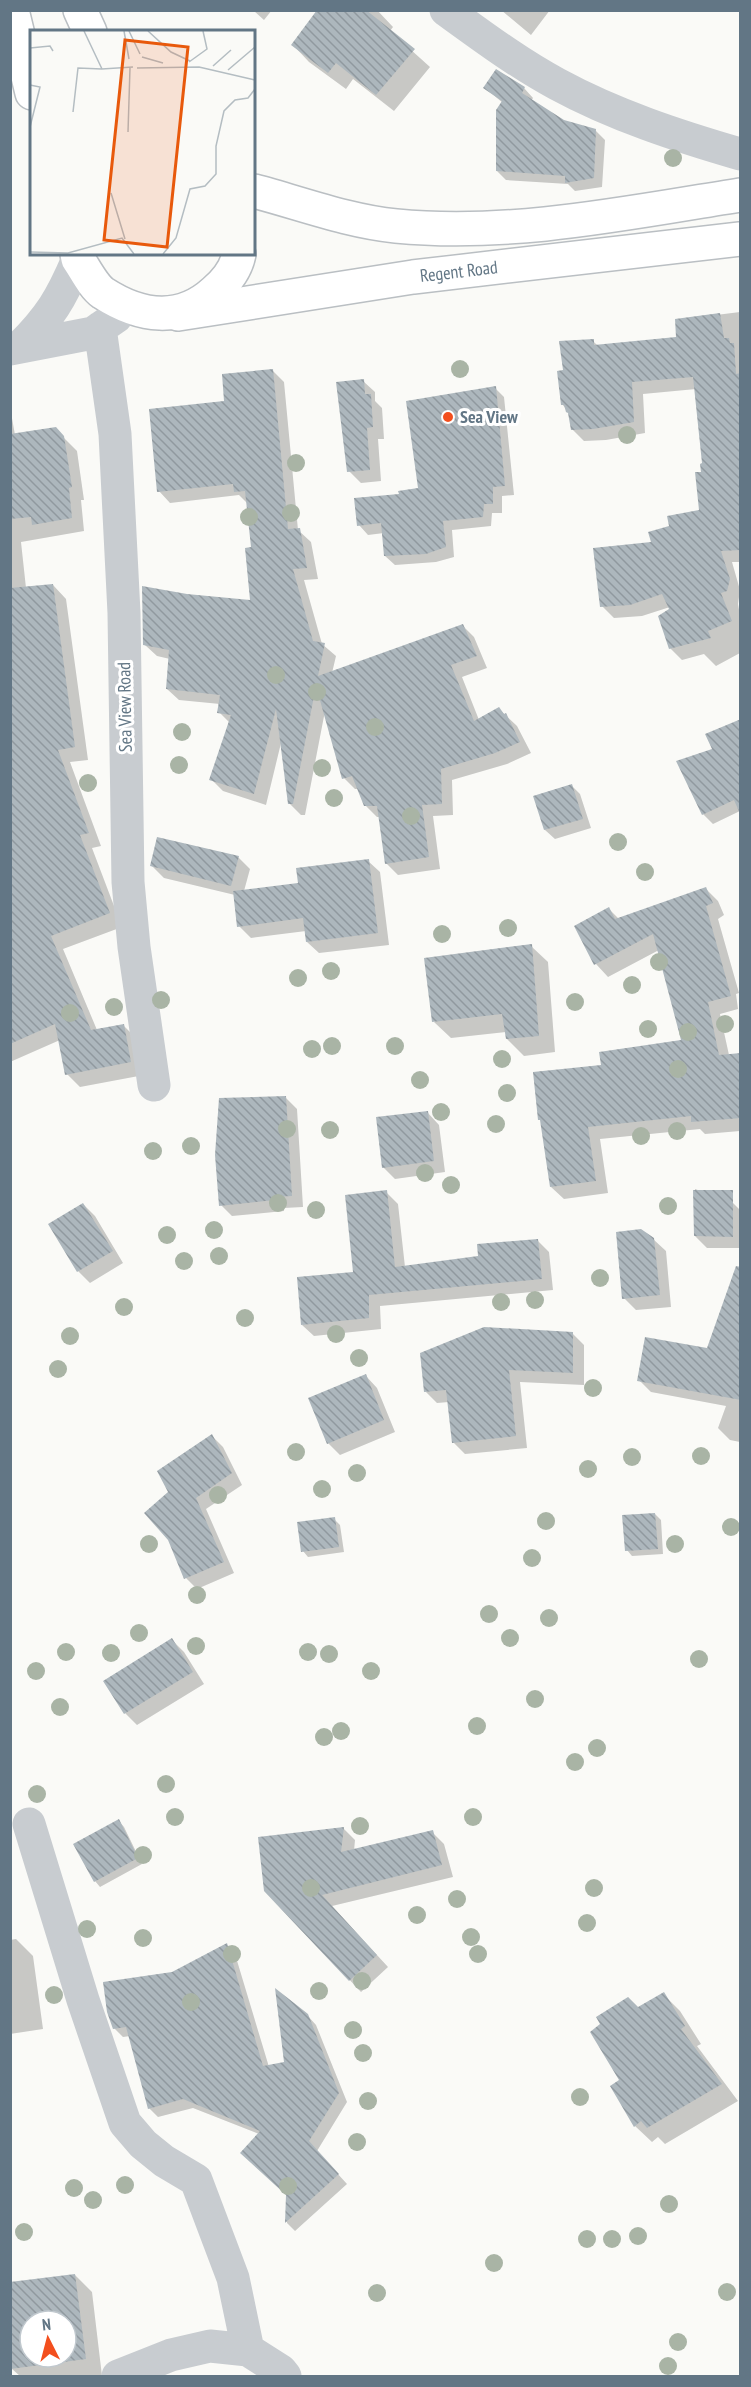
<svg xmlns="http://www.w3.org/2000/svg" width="751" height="2387" font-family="'PT Sans Narrow',sans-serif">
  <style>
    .shadow { fill: #0003; fill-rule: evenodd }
    .building { fill: url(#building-back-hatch); fill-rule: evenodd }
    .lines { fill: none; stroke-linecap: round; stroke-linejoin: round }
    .primary-casing { stroke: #babfc3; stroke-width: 36 }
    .street { stroke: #c8ccd0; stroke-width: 33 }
    .primary { stroke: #fff; stroke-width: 33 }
    .tree { fill: #a9b4a5 }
    .poi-dot { fill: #f34f1e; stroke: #fff; stroke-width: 2 }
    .labels { text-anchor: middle; stroke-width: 6; stroke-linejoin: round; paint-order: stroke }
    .street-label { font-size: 18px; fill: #627685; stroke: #fff }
    .poi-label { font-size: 18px; font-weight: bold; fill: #627685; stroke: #fff; text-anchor: start }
    .inset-road { fill: none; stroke: #b4bdc2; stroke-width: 1.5 }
    .view { fill: #e8590c; fill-opacity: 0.15; stroke: #e8590c; stroke-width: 3 }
    .inset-edge { fill: none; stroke: #627685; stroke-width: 3 }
  </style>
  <defs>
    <pattern id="building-back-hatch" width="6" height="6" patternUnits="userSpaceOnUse" patternTransform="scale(1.5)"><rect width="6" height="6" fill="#adb7bd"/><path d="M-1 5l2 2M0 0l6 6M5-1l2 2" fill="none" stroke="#90999f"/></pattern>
  </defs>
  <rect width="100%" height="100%" fill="#fafaf7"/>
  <path class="shadow" d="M253,10H272L264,20Z
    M319,10H377L393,27L390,31L430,67L394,111L353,79L346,89L309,62L293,45Z
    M501,10H550L531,35Z
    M485,88H524L533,98L531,101L563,121L596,131L605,140L602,187L575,191L568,184L506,180L497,171L503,103Z
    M740,312V562H732L740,590L738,604L740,615V653L716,666L704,654L682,660L670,648V607L642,616L614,618L602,606L653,543L671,527L701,511L704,465L696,389L643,394L645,433L606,440L584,441L572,429L570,414L562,404L564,371L593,341L598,346L678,338L676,320Z
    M272,370L284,382L298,530L311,542L318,579L304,580L322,644L336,656L332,673L463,626L474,637L487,668L462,677L479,720L499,709L517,726L531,753L507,764L452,780L453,815L433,816L440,869L398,875L386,863L380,817H377L365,805L358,789H355L344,778L325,711L305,815H301L289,803L281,743L266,805L223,791L211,779L230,723L219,712L220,704L179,700L167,689L170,659L157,656L145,645L187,596L251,602L253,548L247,503L239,495L170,503L159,491L226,402Z
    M363,381L375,392V401L382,408L384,439H378L381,481L361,483L349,471Z
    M495,388L504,397L514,495L502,496V513H492L491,526L452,530L454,557L436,562L395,565L385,556L384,533L368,535L359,525L401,496L420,489Z
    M10,407L15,435L55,429L77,451L84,500H81L84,531L21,542L26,588L53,585L66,599L88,760L70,762L101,846L92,848L122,927L63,949L97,1030L123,1025L136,1038L144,1075L80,1087L67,1074L60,1040L10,1062Z
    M714,750L740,811L713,824L703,814Z
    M571,785L580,794L591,828L555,839L545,830L535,797Z
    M238,857L250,869L244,891L300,884L368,861L380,872L389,945L319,953L307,942L306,931L251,938L239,926L235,895L164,878L152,866Z
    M706,889L718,901L724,915L718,919L739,993L736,994L738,1009L720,1014L729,1055L740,1054V1131L705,1134L700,1129L600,1139L608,1193L564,1199L551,1187L602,1067L682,1041L659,950L608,977L596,964L609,909L619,919Z
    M531,946L548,962L555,1052L524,1056L507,1039L506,1032L451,1038L434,1022Z
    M286,1098L297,1109L303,1207L284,1208V1211L232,1216L221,1205Z
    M428,1113L439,1125L445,1172L395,1179L383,1167Z
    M695,1189L732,1202L740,1210V1248H707L695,1236Z
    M386,1192L398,1204L405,1267L480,1258L537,1240L549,1252L553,1290L380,1306L381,1329L314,1336L302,1325L355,1273Z
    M83,1204L95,1216L123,1263L90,1283L78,1271L50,1225Z
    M653,1239L666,1251L671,1307L636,1310L624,1298Z
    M740,1297V1442L730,1440L718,1428L726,1406L651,1392L639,1380L708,1350Z
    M572,1333L584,1345V1385L520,1382L527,1448L465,1454L453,1442L449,1402L437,1403L425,1391Z
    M366,1376L377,1388L395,1432L340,1455L328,1443Z
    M212,1436L223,1447L242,1485L206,1509L234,1573L197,1589L186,1578L170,1493Z
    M655,1514L661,1520L663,1554L632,1556L627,1550Z
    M334,1519L340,1525L344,1552L308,1557L303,1551Z
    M172,1640L184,1652L204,1684L137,1725L125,1713Z
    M119,1821L124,1827L142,1864L100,1887L95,1881Z
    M343,1828L355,1840L354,1851L432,1832L444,1844L453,1877L332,1906L388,1967L361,1992L265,1890Z
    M16,1939L33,1956L43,2029L10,2034V1940Z
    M226,1945L235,1954L269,2067L285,2063L307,2015L316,2025L347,2102L317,2151L347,2184L295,2231L287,2223V2195L259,2134L193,2108L158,2117L149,2108L130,2036L123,2037L114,2028L172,1974Z
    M663,1994L680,2011L701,2044L697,2046L738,2101L665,2144L658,2137L652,2142L635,2126L621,2080L638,2009Z
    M75,2275L92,2292L102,2376H20L12,2369L10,2284ZM30,2321H66V2357H30Z"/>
  <path class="building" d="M317,10H366L415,49L376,95L336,63L328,73L291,45Z
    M496,69L525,87L522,93L564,120L596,129L594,178L565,183V176L496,171V110L502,101L483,88Z
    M720,313L724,338H729L730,343H734L736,374L741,373V550L721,551L730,579L727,591L721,593L732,621L708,631L711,638L669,649L658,616L669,609L662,594L630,605L600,607L593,548L651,542L648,532L669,526L667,516L699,510L695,472H701L700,464L702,463L693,377L632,382L634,422L593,429L571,430L568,413L566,412L564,405H561L557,371L563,370L559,341L594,339V345L676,337L675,319Z
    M273,369L288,529L300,528L307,568L293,569L313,641L325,643L318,676L463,624L477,656L451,665L474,721L499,707L504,714L506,713L520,742L495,753L441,769L442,804L422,805L429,857L385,864L377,806H364L352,776L342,779L316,686L293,804H288L276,709L254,794L209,780L231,715L217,713L220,695L166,689L169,650L143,645L142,586L187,594L250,600L245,548L251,547L245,491L234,492L233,484L157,492L149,409L224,401L222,374Z
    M364,379L365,394H371L373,427L367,428L370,470L347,472L336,382Z
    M496,386L505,486L493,487V504H484L483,517L443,521L446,547L426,554L384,556L381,523L357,526L354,498L399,494L398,491L418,488L406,401Z
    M56,427L64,436L72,487L69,488L72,518L32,525L31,517L10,519V434Z
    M53,584L75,747L58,750L89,833L80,835L110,913L51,936L91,1030L124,1024L131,1062L65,1075L55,1024L10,1044V588Z
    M741,719V816L734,800L702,815L676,761L712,749L705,734Z
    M572,784L583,819L544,830L533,796Z
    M157,837L239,856L231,886L150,866Z
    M369,859L378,933L306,942L303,918L237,927L233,891L298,883L296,868Z
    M706,887L713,903L706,906L731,996L708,1002L719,1055L741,1053V1118L691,1122V1116L588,1127L596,1181L550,1187L540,1120H538L533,1072L601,1065L599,1052L681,1040L653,934L594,965L574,926L609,907L615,919Z
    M532,944L539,1036L506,1039L502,1014L432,1022L424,958Z
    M286,1096L292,1196L273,1197L274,1200L219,1206L215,1155L219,1098Z
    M428,1111L434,1161L382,1168L376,1117Z
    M387,1190L395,1267L478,1256L477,1244L538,1239L542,1279L369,1295V1318L301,1325L297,1277L353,1272L345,1195Z
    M693,1190H733V1237L694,1236Z
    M83,1203L113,1251L77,1272L48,1224Z
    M641,1229L654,1238L660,1295L622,1299L616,1232Z
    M736,1266L741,1267V1400L637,1381L645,1337L707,1348Z
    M484,1327L573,1332V1373L509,1370L516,1436L452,1443L446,1390L424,1392L420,1353Z
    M366,1374L384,1420L327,1444L308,1398Z
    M212,1434L232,1473L196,1498L224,1562L184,1579L168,1540L144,1513L168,1492L157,1471Z
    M655,1513L658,1549L625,1551L622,1515Z
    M335,1517L339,1547L301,1552L297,1522Z
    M172,1638L193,1672L124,1714L103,1681Z
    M119,1819L138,1858L94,1882L73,1844Z
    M344,1827L341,1852L433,1830L442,1865L322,1895L377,1955L349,1981L264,1891L258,1837Z
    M227,1943L263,2066L284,2062L275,1988L308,2014L339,2093L309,2141L339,2174L285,2223L286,2195L240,2153L260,2131L183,2099L148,2109L126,2027L113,2029L107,2012L103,1982L172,1972Z
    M664,1992L685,2026L681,2029L722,2084L647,2128L641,2121L634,2127L610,2086L619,2080L590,2032L600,2024L596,2017L628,1997L638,2007Z
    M75,2274L86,2359L10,2369V2282ZM30,2321H66V2357H30Z"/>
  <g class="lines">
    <defs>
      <g id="primary">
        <path d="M12,10L32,93"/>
        <path d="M80,10L90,32"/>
        <path d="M254,191C300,203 347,221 396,226C511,237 627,213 740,195"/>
        <path d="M77,254L78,259C85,269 93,286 103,293C140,317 180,323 214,292C226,282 236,269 239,254"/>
        <path id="s1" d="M178,314L413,277L740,239"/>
      </g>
    </defs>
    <use href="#primary" class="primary-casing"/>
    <path class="street" d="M446,10C482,36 518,63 557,84C614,115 678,136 740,154
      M100,328L115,434L124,613L128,882L134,947L154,1085
      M20,347C50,317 61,299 78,259
      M10,349L93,333L116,317
      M29,1824L83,2000L125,2123L143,2144L164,2161L196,2180L233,2278L248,2350
      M118,2376L171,2355L210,2346L248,2350L281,2371L285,2376"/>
    <use href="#primary" class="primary"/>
  </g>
  <g class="tree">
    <circle cx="673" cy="158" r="9"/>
    <circle cx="460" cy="369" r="9"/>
    <circle cx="627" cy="435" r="9"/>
    <circle cx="296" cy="463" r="9"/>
    <circle cx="291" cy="513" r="9"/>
    <circle cx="249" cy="517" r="9"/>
    <circle cx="276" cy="675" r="9"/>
    <circle cx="317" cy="692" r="9"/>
    <circle cx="375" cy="727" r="9"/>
    <circle cx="182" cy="732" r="9"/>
    <circle cx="179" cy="765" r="9"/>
    <circle cx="322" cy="768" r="9"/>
    <circle cx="88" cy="783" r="9"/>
    <circle cx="334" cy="798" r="9"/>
    <circle cx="411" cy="816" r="9"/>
    <circle cx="618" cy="842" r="9"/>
    <circle cx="645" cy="872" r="9"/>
    <circle cx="508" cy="928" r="9"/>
    <circle cx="442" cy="934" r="9"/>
    <circle cx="659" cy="962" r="9"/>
    <circle cx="331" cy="971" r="9"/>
    <circle cx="298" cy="978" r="9"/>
    <circle cx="632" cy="985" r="9"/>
    <circle cx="161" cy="1000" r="9"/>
    <circle cx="575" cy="1002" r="9"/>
    <circle cx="114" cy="1007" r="9"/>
    <circle cx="70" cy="1013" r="9"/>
    <circle cx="725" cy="1024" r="9"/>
    <circle cx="648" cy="1029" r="9"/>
    <circle cx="688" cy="1032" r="9"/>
    <circle cx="332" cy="1046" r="9"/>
    <circle cx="395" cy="1046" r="9"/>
    <circle cx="312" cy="1049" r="9"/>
    <circle cx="502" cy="1059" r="9"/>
    <circle cx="678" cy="1069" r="9"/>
    <circle cx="420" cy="1080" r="9"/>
    <circle cx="507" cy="1093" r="9"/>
    <circle cx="441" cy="1112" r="9"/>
    <circle cx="496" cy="1124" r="9"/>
    <circle cx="287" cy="1129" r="9"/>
    <circle cx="330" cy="1130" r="9"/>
    <circle cx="677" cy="1131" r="9"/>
    <circle cx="641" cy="1136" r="9"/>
    <circle cx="191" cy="1146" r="9"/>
    <circle cx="153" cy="1151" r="9"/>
    <circle cx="425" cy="1173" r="9"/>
    <circle cx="451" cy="1185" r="9"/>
    <circle cx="278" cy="1203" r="9"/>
    <circle cx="668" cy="1206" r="9"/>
    <circle cx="316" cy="1210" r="9"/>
    <circle cx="214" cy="1230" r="9"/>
    <circle cx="167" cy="1235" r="9"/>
    <circle cx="219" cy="1256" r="9"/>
    <circle cx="184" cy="1261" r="9"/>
    <circle cx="600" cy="1278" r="9"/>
    <circle cx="535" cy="1300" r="9"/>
    <circle cx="501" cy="1302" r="9"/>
    <circle cx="124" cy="1307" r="9"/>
    <circle cx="245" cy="1318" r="9"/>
    <circle cx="336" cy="1334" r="9"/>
    <circle cx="70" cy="1336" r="9"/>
    <circle cx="359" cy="1358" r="9"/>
    <circle cx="58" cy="1369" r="9"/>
    <circle cx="593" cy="1388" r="9"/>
    <circle cx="296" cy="1452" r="9"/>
    <circle cx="701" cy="1456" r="9"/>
    <circle cx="632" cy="1457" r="9"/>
    <circle cx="588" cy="1469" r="9"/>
    <circle cx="357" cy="1473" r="9"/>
    <circle cx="322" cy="1489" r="9"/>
    <circle cx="218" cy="1495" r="9"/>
    <circle cx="546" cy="1521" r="9"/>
    <circle cx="731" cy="1527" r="9"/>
    <circle cx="149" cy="1544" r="9"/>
    <circle cx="675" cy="1544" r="9"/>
    <circle cx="532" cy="1558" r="9"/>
    <circle cx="197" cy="1595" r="9"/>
    <circle cx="489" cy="1614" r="9"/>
    <circle cx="549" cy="1618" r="9"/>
    <circle cx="139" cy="1633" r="9"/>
    <circle cx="510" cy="1638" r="9"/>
    <circle cx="196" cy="1646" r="9"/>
    <circle cx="66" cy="1652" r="9"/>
    <circle cx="308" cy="1652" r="9"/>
    <circle cx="111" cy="1653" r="9"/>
    <circle cx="329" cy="1654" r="9"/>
    <circle cx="699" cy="1659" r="9"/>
    <circle cx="36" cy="1671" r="9"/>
    <circle cx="371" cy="1671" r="9"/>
    <circle cx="535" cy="1699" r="9"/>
    <circle cx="60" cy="1707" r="9"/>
    <circle cx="477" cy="1726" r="9"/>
    <circle cx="341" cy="1731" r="9"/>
    <circle cx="324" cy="1737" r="9"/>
    <circle cx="597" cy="1748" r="9"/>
    <circle cx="575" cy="1762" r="9"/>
    <circle cx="166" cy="1784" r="9"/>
    <circle cx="37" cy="1794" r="9"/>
    <circle cx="175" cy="1817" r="9"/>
    <circle cx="473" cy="1817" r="9"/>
    <circle cx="360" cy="1826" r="9"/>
    <circle cx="143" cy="1855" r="9"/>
    <circle cx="311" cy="1888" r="9"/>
    <circle cx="594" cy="1888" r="9"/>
    <circle cx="457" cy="1899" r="9"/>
    <circle cx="417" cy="1915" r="9"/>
    <circle cx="587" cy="1923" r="9"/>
    <circle cx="87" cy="1929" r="9"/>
    <circle cx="471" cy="1937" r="9"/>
    <circle cx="143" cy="1938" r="9"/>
    <circle cx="232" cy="1954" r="9"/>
    <circle cx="478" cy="1954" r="9"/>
    <circle cx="362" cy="1981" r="9"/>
    <circle cx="319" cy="1991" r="9"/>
    <circle cx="54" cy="1995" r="9"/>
    <circle cx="191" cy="2002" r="9"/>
    <circle cx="353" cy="2030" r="9"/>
    <circle cx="363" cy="2053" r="9"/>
    <circle cx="580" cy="2097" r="9"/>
    <circle cx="368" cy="2101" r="9"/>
    <circle cx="357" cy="2142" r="9"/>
    <circle cx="125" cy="2185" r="9"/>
    <circle cx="288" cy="2186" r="9"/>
    <circle cx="74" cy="2188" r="9"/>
    <circle cx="93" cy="2200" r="9"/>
    <circle cx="669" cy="2204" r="9"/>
    <circle cx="24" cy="2232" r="9"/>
    <circle cx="638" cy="2236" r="9"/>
    <circle cx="587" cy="2239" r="9"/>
    <circle cx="612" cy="2239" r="9"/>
    <circle cx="494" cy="2263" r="9"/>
    <circle cx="727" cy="2292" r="9"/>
    <circle cx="377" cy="2293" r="9"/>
    <circle cx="678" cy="2342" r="9"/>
    <circle cx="668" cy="2366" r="9"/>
  </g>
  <circle class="poi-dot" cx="448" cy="417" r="6"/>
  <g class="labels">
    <g class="street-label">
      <text dy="6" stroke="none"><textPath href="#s1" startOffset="284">Regent Road</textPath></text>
      <text transform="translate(125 707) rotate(-91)" y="6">Sea View Road</text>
    </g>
    <g class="poi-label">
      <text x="460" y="423">Sea View</text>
    </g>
  </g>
  <g transform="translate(30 30)">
    <rect width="225" height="225" fill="#fafaf7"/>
    <path class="inset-road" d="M54,1L72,39L103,37M94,1L99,29M99,1L110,24M118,1L141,22L160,31M0,18L20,16L23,21M112,27L133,33M159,32L177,19L173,1M183,36L201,20M107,38L169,37L225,50M198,40L225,17M0,55L10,57L0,97M43,82L48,38L72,39M98,102L100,38M81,163L95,209M0,222L38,223L92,208L104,224M133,224L146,208L160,159L175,156L186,144V116L194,81L205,70L218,68L225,59"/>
    <path class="view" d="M95,10L158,17L137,217L74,210Z"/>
    <rect width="225" height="225" class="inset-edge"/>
  </g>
  <rect width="751" height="2387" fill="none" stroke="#627685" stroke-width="24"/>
  <g transform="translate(48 2339) rotate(354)"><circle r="28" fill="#ffffff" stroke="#c0c8ce" stroke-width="1.5"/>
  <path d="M0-4.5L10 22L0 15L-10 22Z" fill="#f34f1e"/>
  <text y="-9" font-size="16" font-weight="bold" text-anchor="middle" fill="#627685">N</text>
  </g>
</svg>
